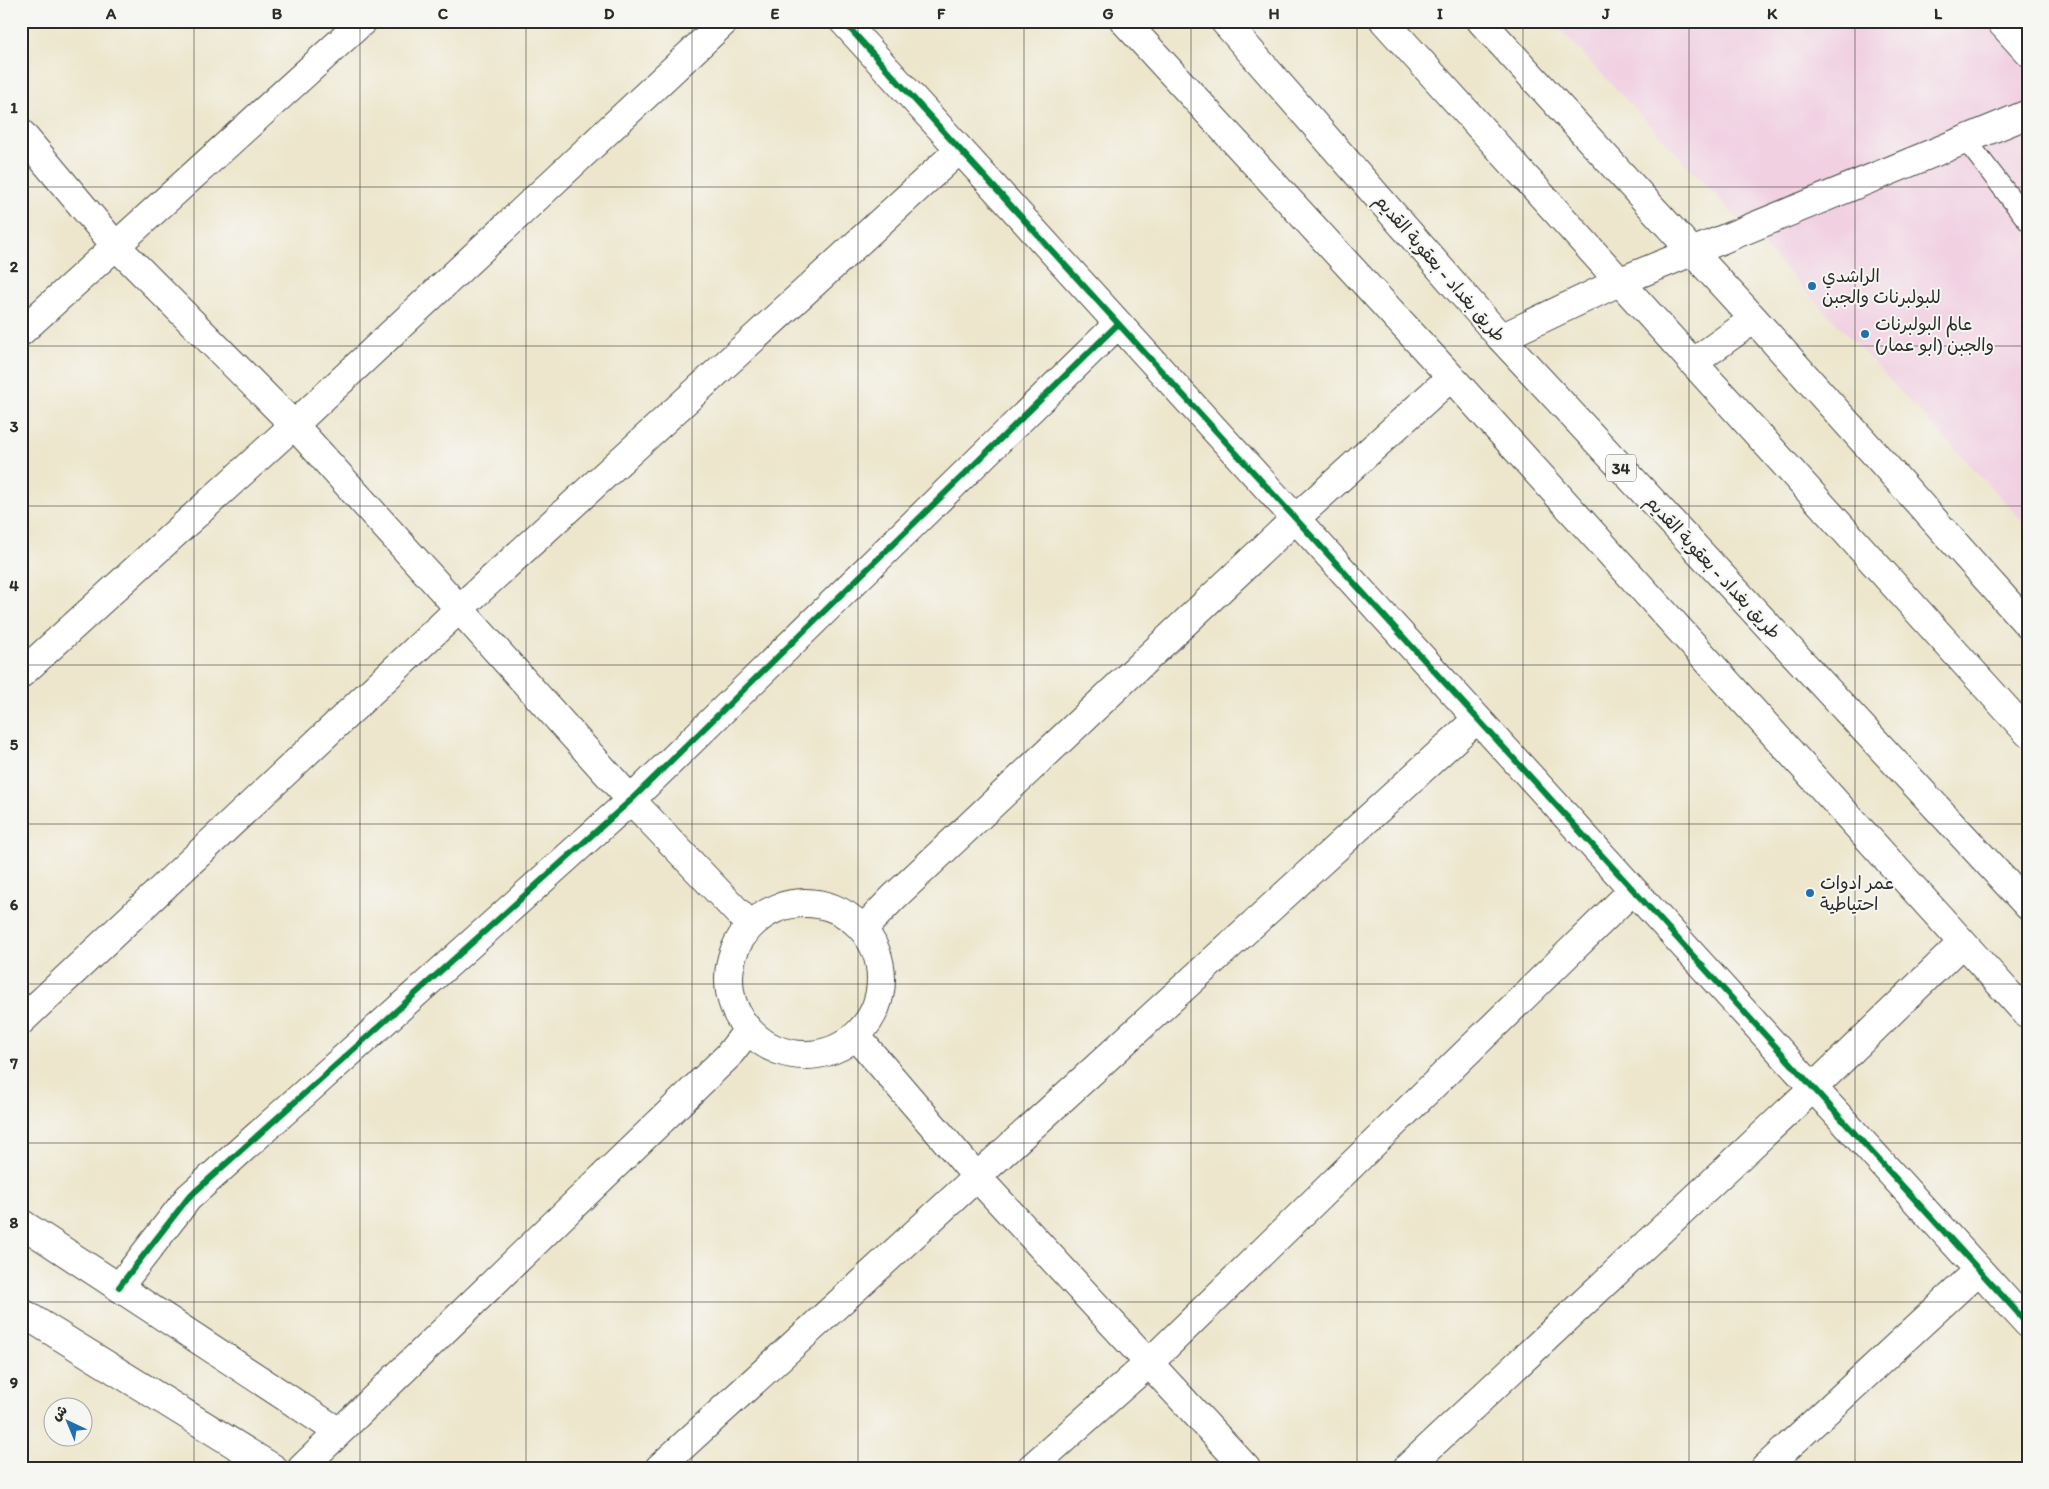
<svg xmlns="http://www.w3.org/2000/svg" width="2049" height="1489" font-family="Itim,'Playpen Sans Arabic',sans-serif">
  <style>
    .built { fill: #f1d0e2 }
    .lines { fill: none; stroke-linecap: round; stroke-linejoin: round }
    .lane-casing { stroke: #484743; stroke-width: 22 }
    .street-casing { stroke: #484743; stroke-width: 30 }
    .secondary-casing { stroke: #484743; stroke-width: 30 }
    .highway-casing { stroke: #484743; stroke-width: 30 }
    .lane { stroke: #fff; stroke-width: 20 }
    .street { stroke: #fff; stroke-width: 28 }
    .secondary { stroke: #fff; stroke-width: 28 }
    .highway { stroke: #fff; stroke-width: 28 }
    .cycleway-casing { stroke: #f6f6f2; stroke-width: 9 }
    .cycleway { stroke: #00873e; stroke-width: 6 }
    .grid { fill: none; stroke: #2b2b2b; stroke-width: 1; stroke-opacity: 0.55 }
    .poi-dot { fill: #1f6fb2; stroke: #f6f6f2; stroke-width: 2 }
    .labels { text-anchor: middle; stroke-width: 4; stroke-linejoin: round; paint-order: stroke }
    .shield { fill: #f6f6f2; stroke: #686867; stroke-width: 1 }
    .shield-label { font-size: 16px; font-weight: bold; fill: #2b2b2b }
    .street-label { font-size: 18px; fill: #2b2b2b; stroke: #f6f6f2 }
    .poi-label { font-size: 18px; fill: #2b2b2b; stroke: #f6f6f2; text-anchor: start }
    .neatline { fill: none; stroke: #2b2b2b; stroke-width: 2 }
    .grid-label { font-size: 16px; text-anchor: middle; font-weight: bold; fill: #2b2b2b }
  </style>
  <rect width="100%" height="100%" fill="#f6f6f2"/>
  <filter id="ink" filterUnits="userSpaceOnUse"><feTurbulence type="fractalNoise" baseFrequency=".02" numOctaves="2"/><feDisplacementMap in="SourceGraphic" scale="10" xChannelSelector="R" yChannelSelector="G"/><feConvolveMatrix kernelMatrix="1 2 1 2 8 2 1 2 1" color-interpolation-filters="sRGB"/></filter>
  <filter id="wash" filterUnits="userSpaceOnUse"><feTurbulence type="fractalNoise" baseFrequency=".0096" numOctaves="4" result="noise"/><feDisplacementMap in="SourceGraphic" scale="20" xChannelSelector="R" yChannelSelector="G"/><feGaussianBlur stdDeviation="1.12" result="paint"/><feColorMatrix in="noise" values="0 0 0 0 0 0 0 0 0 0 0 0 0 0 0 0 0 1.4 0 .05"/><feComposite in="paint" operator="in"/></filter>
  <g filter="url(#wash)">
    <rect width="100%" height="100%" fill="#ede6cc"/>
    <path class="built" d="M1552,21H2028V527Z"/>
  </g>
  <g filter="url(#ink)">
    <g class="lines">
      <defs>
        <path id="lane" d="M1966,140L2028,221"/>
        <path id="street" d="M843,21L2028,1324
          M1124,21L1451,377L2028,1015
          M1481,21L1754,319L2028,625
          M2000,21L2028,52
          M21,133L115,245L294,425L631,800L749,924
          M21,332L363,21
          M1501,338L1621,281L2028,114
          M1694,362L1754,319
          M21,674L294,425L725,21
          M21,1021L459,609L959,150
          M857,1037L977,1177L1246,1468
          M119,1287L188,1198L631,800L1118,324
          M659,1468L1477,719
          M1031,1468L1149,1363L1633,890
          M1407,1468L1813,1088L1962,943
          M1765,1468L1979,1270"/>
        <path id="secondary" d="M729 979a76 76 0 1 1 152 0a76 76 0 1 1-152 0Z
          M864,928L893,898L1295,519L1451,377
          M21,1223L339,1432
          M21,1312L273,1468
          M302,1468L728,1056L748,1030"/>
        <path id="highway" d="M1224,21L1501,338L2028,906
          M1384,21L2028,733"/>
      </defs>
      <use href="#lane" class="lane-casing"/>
      <use href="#street" class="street-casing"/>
      <use href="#secondary" class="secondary-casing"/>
      <use href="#highway" class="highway-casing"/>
      <use href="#lane" class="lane"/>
      <use href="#street" class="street"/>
      <use href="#secondary" class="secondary"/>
      <use href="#highway" class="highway"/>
      <defs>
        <path id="cycleway" d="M843,21L2028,1324
          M119,1287L188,1198L631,800L1118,324"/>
      </defs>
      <use href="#cycleway" class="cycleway-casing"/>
      <use href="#cycleway" class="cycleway"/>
    </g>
  </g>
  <path class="grid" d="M194,21V1468M360,21V1468M526,21V1468M692,21V1468M858,21V1468M1024,21V1468M1191,21V1468M1357,21V1468M1523,21V1468M1689,21V1468M1855,21V1468M21,187H2028M21,346H2028M21,506H2028M21,665H2028M21,824H2028M21,984H2028M21,1143H2028M21,1302H2028"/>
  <g class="poi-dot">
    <circle cx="1812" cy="286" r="5"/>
    <circle cx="1865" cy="334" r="5"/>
    <circle cx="1810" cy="893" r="5"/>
  </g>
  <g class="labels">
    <rect class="shield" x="1606" y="454.5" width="30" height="27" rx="4"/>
    <g class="shield-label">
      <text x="1621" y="474">34</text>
    </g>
    <g class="street-label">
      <text transform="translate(1440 268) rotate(49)" y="6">طريق بغداد - بعقوبة القديم</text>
      <text transform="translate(1713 567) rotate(47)" y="6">طريق بغداد - بعقوبة القديم</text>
    </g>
    <g class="poi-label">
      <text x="1822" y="282">الراشدي<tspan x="1822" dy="21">للبولبرنات والجبن</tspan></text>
      <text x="1875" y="330">عالم البولبرنات<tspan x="1875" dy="21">والجبن (ابو عمار)</tspan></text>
      <text x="1820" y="889">عمر ادوات<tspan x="1820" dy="21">احتياطية</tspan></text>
    </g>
  </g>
  <rect width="2049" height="1489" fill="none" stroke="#f6f6f2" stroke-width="55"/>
  <g transform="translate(68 1422) rotate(316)"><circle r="24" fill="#f6f6f2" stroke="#a5a5a2"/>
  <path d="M0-4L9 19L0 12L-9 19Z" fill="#1f6fb2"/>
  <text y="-8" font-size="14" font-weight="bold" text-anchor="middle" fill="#2b2b2b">ش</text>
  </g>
  <rect x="28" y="28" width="1994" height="1434" class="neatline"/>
  <g class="grid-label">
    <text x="111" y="19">A</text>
    <text x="277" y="19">B</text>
    <text x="443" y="19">C</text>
    <text x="609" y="19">D</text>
    <text x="775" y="19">E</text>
    <text x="941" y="19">F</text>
    <text x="1108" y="19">G</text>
    <text x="1274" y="19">H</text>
    <text x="1440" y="19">I</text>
    <text x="1606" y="19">J</text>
    <text x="1772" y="19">K</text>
    <text x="1938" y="19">L</text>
    <text x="14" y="113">1</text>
    <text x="14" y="272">2</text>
    <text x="14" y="432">3</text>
    <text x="14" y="591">4</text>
    <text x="14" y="750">5</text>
    <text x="14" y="910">6</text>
    <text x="14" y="1069">7</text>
    <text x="14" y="1228">8</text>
    <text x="14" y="1388">9</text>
  </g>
</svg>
